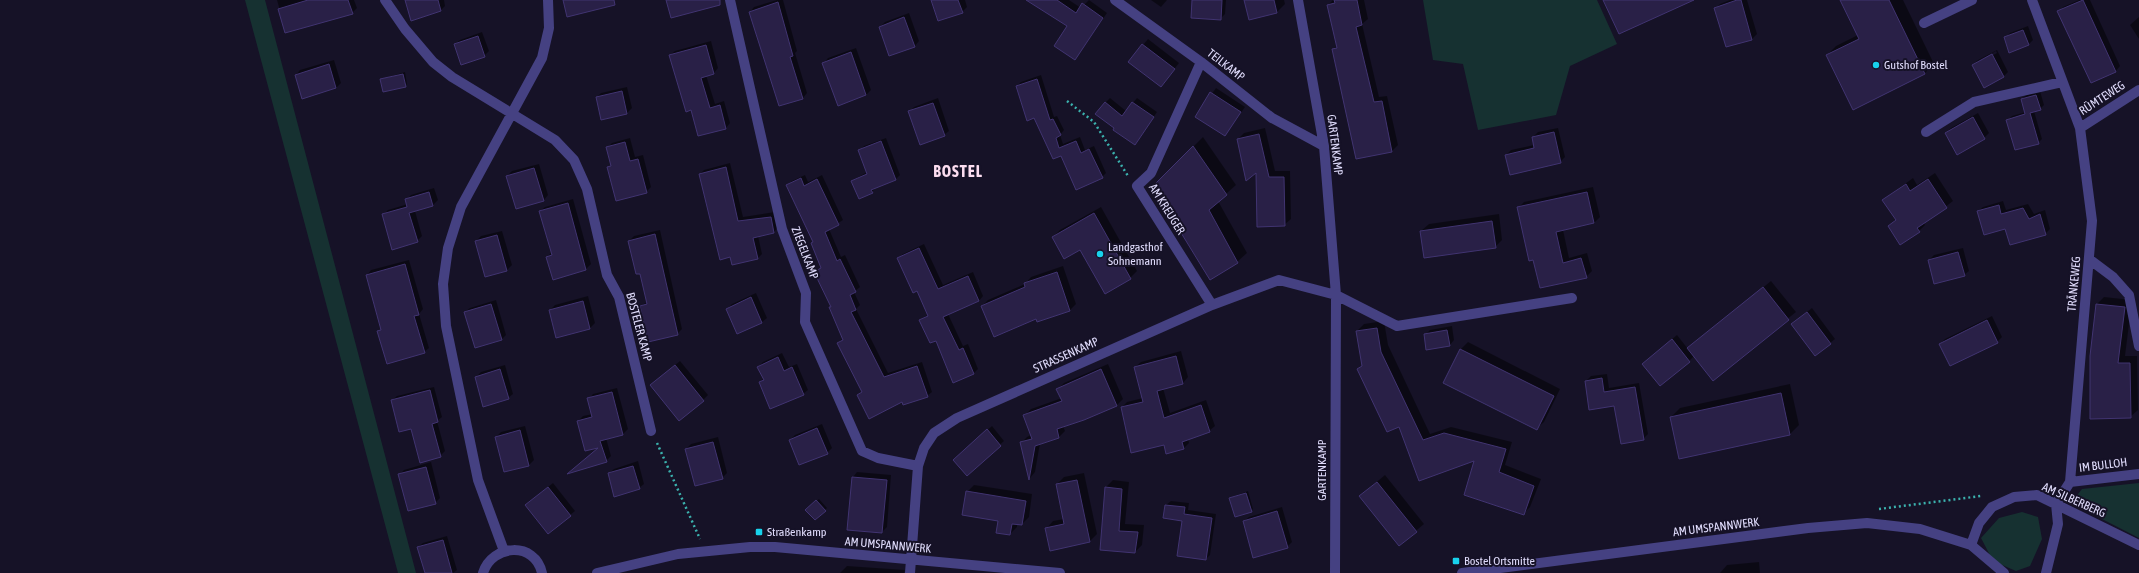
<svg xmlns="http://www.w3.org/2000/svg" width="2139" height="573" font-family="'Asap Condensed',sans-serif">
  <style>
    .green { fill: #163131 }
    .shadow { fill: #0007; fill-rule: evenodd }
    .building { fill: #292047; stroke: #413471 }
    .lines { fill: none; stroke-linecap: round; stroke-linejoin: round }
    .path { stroke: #3bb1ad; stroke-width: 2.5; stroke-dasharray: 2 3; stroke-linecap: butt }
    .minor { stroke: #454182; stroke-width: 10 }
    .poi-dot { fill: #18d2ec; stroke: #161227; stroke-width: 1.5 }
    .labels { text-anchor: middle; stroke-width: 4; stroke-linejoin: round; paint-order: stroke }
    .street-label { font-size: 12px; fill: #e0dcfc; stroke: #161227 }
    .poi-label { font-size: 12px; fill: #e0dcfc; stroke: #161227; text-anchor: start }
    .district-label { font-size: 16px; font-weight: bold; letter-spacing: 1px; fill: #fcddf0; stroke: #161227 }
  </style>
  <rect width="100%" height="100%" fill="#161227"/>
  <path class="green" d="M245,0H265L416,573H398Z
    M1423,0H1597L1617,44L1570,66L1556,115L1478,130L1463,64L1433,60Z
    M2139,483V538L2071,503L2082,489Z
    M2022,512L2038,517L2042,539L2030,566L2016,571L1993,561L1981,538L1999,518Z"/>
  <path class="shadow" d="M277,0H354L357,8L352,13L286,32Z
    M406,0H444L445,6L441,10Z
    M777,0H783L797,51L795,53L807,93L803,98L750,12L754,7Z
    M932,0H965L967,7L962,12Z
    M1030,0H1069L1081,8L1089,0L1107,13L1075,59L1068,26Z
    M1151,0H1167L1161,7Z
    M1193,0H1226L1225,14L1220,19Z
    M1245,0H1284L1285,4L1277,12Z
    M1333,0H1364L1368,19L1362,24L1379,97L1387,96L1398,145L1392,151L1357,158L1333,50L1337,45L1328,5Z
    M1730,0H1747L1757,34L1752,39L1715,9L1720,4Z
    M1841,0H1903L1934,64L1925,73L1853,109L1827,55L1836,46L1858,35Z
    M2079,0H2090L2120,66L2116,71L2092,82L2059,12L2063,7Z
    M909,13L919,41L915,46L880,27L885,22Z
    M2139,17V39L2130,25Z
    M2028,26L2033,40L2029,44L2005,38L2010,33Z
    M482,32L489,51L484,56L455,44L460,40Z
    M1148,39L1179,63L1165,81L1129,62Z
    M711,41L718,68L714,73L706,75L715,104L724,101L730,123L726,128L698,135L691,109L670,55L675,51Z
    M856,48L871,90L866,95L839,104L824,63L828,58Z
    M1997,50L2008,72L2003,77L1973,65L1978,60ZM1996,51L1997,53L1978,63V61Z
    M334,60L341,83L336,88L296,75L300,70Z
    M405,72L407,84L405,86L382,79Z
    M1041,75L1054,117L1057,116L1064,130L1060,135L1063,144L1080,137L1085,150L1094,146L1106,173L1102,177L1061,155L1035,117L1017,86L1021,82Z
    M627,87L632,108L627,113L602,119L597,97L601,93Z
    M1216,88L1245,107L1225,135L1196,116Z
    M2040,91L2044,105L2040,109L2034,111L2042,139L2038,143L2008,120L2012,116L2026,112L2022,99L2026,95Z
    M938,98L949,131L944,135L909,112L914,107Z
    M1110,98L1126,111L1137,98L1157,112L1135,144L1115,128L1105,103Z
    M1978,113L1989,133L1984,138L1946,133L1951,128Z
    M1265,128L1275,171H1290L1291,219L1284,225L1257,171L1238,139L1244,133Z
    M1558,128L1565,157L1560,162L1506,155L1511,150L1534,145L1533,137L1538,132Z
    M1203,137L1236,185L1218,201L1247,253L1237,262L1184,235L1152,188Z
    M630,138L635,157L643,155L651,187L646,192L608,168L612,164L607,148L612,143Z
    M886,138L900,175L896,179L876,187L872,192L852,181L867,172L859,151L864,146Z
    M730,163L743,217L775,212L778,227L774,232L758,236L762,254L757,259L700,174L704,170Z
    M539,164L548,195L544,200L507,176L512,171Z
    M1935,173L1953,201L1924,223L1925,225L1919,231L1889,226L1896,219L1883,200L1913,178L1917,185Z
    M805,175L808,182L822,175L843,220L829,229L841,257L845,255L860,287L854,292L860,305L856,309L888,373L922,362L932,392L927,396L858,395L862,391L838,343L843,338L830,308L831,306L815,272L822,267L812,243L814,241L787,185L792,181Z
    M1593,187L1600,217L1594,223L1563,230L1569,258L1587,253L1592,271L1586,277L1541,287L1518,208L1524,202Z
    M434,188L438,200L433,205L415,211L422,236L417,241L383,215L388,210L408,204L407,199L411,195Z
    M573,199L591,264L586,269L547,257L552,252L540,211L545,207Z
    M2003,201L2006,210L2028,204L2034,214L2045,210L2050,229L2045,234L2006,228L1978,211L1983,207Z
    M1101,207L1137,271L1130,278L1081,248L1053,237L1060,230Z
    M1499,214L1502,240L1495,247L1421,231L1429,224Z
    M660,230L682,329L677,334L641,306L648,301L640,272L629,241L634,236Z
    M502,231L512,265L507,270L476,241L481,236Z
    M924,244L943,285L973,272L983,296L979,301L948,314L963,346L968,344L978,369L974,373L936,339L920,320L929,314L918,290L898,259L903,254Z
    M1963,248L1969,271L1964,275L1929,260L1934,255Z
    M409,260L423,309L419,314L429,348L424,352L378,332L381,329L367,275L371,270Z
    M1063,266L1076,304L1070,310L982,306L988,300L1025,284L1031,277Z
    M1771,281L1796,312L1713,379L1694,356L1689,361L1648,359L1677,335L1688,349Z
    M756,293L767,318L762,322L738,333L727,309L732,304Z
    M588,296L595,323L590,328L557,336L550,310L555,305Z
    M2104,297L2132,300L2125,356H2137L2138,410L2130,417L2097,304Z
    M496,300L506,335L501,340L465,312L470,308Z
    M1812,308L1835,339L1830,343L1792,324Z
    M1992,316L2002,337L1997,342L1940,344L1945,339Z
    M1384,321L1388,345L1430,434L1451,427L1512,442L1505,465L1541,479L1530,507L1523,514L1475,460L1420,479L1399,425L1358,369L1363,364L1357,331L1364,324Z
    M1452,326L1454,340L1450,345L1425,335L1430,330Z
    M1468,342L1560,389L1544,422L1536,429L1460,350Z
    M1181,351L1188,377L1183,383L1163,388L1170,413L1206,400L1215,426L1209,431L1188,439L1189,443L1183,449L1164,444L1122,407L1127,402L1143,398L1135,367L1141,362Z
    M782,353L789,367L797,364L808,390L803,394L760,382L764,378L758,367L763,362Z
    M680,361L708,395L703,400L656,381Z
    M1108,364L1123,399L1117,405L1063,426L1065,431L1059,437L1040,443L1035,472L1030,478L1021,443L1027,437L1031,435L1025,415L1031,409L1062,398L1058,389L1064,383Z
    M505,365L513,394L508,398L476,377L481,372Z
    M1607,374L1609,388L1639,383L1648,434L1643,439L1615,405L1586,381L1591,376Z
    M1790,384L1799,425L1790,434L1671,417L1680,408Z
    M434,387L442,417L437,421L445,451L440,456L412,428L392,400L397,396Z
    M617,388L628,429L623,434L606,438L611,456L606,461L600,446L578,421L583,416L593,414L589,399L593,394Z
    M822,424L832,448L827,453L790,440L795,435Z
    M525,426L534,460L529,465L505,471L496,437L501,432Z
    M992,426L1004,441L967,474L959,456Z
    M718,437L727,473L722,478L686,449L691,444Z
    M638,461L644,484L639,488L609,473L614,469Z
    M431,462L440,498L435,503L399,475L404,470Z
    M857,472L891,475L887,527L882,532L853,477Z
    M1084,473L1097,534L1090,541L1046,529L1053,521L1064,519L1057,484L1064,477Z
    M1385,475L1424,524L1399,545L1360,496Z
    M1113,480L1129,482L1125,524L1144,525L1142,545L1135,552L1101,549L1106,487Z
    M553,483L575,511L570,515L526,505Z
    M974,485L1032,494L1029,517L1022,524L1017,523V527L1010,534L999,520L967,492Z
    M1248,491L1253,509L1251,511L1230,498Z
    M819,499L827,508L815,519L807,510Z
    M1171,501L1189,503L1188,510L1216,514L1210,555L1206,559L1183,520L1165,518L1166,505Z
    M1282,507L1292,542L1287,547L1244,521L1249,517Z
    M447,536L457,570L453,573H426L418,547L423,543Z
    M1759,562L1760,573H1720L1727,565Z
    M847,566L905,570L904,573H840Z"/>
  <path class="building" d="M308,0H348L353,14L285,33L278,9Z
    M405,0H438L441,11L411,21Z
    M563,0H614L615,5L567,17Z
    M666,0H720V5L671,18Z
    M931,0H958L963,13L938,21Z
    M1026,0H1057L1076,13L1082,3L1103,18L1075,60L1054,46L1067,26Z
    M1192,0H1222L1221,20L1191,18Z
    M1244,0H1274L1277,13L1249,20Z
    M1334,0H1357L1362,25L1356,27L1374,102L1382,101L1392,152L1356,159L1332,49L1337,48L1327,5L1335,3Z
    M1603,0H1694L1619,34Z
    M1737,0H1741L1752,40L1726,47L1714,8Z
    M1840,0H1889L1925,74L1853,110L1826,55L1859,39Z
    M2083,0L2116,72L2091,83L2057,11Z
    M778,2L793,56L790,57L803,99L779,106L749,12Z
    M904,17L915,47L889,56L879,27Z
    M2023,30L2029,45L2009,53L2004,37Z
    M478,36L485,57L461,65L454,44Z
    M1142,44L1175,69L1161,87L1128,62Z
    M706,45L714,74L701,78L710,108L720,105L726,129L698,136L691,110L686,112L669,55Z
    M851,52L866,95L838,106L822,63Z
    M1992,54L2004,77L1984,88L1972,65Z
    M329,64L336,88L302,99L295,75Z
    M403,74L406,87L383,92L380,79Z
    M1037,79L1050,120L1053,119L1061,135L1056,138L1059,148L1076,141L1081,153L1089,149L1103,178L1076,190L1061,156L1053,159L1034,118L1027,121L1016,86Z
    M622,91L627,114L601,120L596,97Z
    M1210,92L1241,112L1225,136L1195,117Z
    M2036,95L2041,110L2030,113L2039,144L2015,150L2006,120L2025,114L2021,99Z
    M1105,102L1122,116L1132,102L1154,117L1135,145L1113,130L1114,128L1095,114Z
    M933,103L945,136L920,145L908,111Z
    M1973,117L1985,139L1957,155L1945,133Z
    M1554,132L1561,163L1510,175L1505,155L1534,148L1532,137Z
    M1259,134L1269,177H1284L1285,226L1257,227L1256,173L1246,181L1237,139Z
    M881,141L896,180L871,190L873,193L859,199L851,181L867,174L858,150Z
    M625,142L630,161L638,159L647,193L616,201L607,167L611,166L606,147Z
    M1193,146L1227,195L1209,210L1238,263L1210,280L1183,236L1151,188Z
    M726,167L738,221L771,217L774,233L753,238L758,259L732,265L730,257L720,260L699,174Z
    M534,168L544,201L516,209L506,176Z
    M801,178L804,186L817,179L839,225L825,232L837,261L840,259L856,292L850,295L856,310L851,312L884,377L917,366L928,397L903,405L902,402L869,419L857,395L862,392L837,343L843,340L829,307H831L814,272L821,268L811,243L813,242L786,185Z
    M1928,179L1947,208L1917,228L1920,232L1900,245L1888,226L1896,220L1882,200L1906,184L1910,191Z
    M429,192L433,206L409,213L418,242L392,250L382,214L407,207L405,199Z
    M1587,192L1594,223L1556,232L1563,263L1581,258L1587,278L1540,288L1533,260L1529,261L1517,207Z
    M568,203L586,270L553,280L546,257L552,255L539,211Z
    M1999,205L2001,214L2023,208L2029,219L2040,214L2046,235L2010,245L2005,229L1984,235L1977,211Z
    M1094,213L1131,279L1105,294L1080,250L1064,259L1052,237Z
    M1492,221L1496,248L1424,258L1420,231Z
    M655,234L678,335L648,342L640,306L647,304L640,274H636L628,241Z
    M497,235L507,271L485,277L475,241Z
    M919,248L938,289L968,276L979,301L943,317L959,350L963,348L974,374L953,383L936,341L930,343L919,320L928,316L917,291L913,293L897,258Z
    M1958,252L1965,276L1934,284L1928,260Z
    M405,264L419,315L414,316L425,353L387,364L377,331L381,330L366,275Z
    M1057,272L1070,311L1037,322L1036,319L994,337L981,306L1025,287L1024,283Z
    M1763,287L1789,320L1713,381L1687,348Z
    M751,297L762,323L737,334L726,309Z
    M583,301L590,329L556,338L549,310Z
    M491,304L502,340L475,348L464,312Z
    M2096,304L2125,307L2118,363H2130L2131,418L2090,419V356Z
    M1807,312L1831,344L1815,356L1791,324Z
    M1987,320L1998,343L1950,366L1939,344Z
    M1377,328L1381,352L1423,440L1444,433L1506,449L1499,472L1534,486L1524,515L1464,495L1474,461L1419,481L1399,427L1387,432L1357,369L1362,366L1356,331Z
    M1447,330L1450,346L1426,350L1424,334Z
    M1672,339L1690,362L1660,386L1642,364Z
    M1460,349L1554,396L1537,430L1443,383Z
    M1176,356L1183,384L1157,391L1164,418L1201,405L1210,432L1182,442L1184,449L1166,454L1164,445L1131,453L1121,407L1143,402L1134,367Z
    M778,357L784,371L792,367L804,395L770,409L759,382L764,380L757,367Z
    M675,365L704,401L679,421L650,385Z
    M500,369L509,399L483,407L475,377Z
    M1101,369L1117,406L1084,420L1057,429L1059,438L1035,446L1029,480L1020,442L1032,439L1023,415L1062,401L1056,389Z
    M1602,378L1604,392L1635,387L1644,440L1621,444L1614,406L1589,410L1585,381Z
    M430,390L438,422L432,424L441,457L420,463L411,429L399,432L391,400Z
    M612,392L623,435L600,441L607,462L567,474L598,448L585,451L577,421L592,417L587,398Z
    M1781,393L1790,435L1679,459L1670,417Z
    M817,428L828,454L799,465L789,440Z
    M987,429L1001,446L967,476L953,460Z
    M520,430L529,466L504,472L495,437Z
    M713,442L723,479L695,486L685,449Z
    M633,466L640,489L614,497L608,473Z
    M426,467L436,504L408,511L398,474Z
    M852,477L887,480L882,533L847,530Z
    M1077,480L1090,542L1050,551L1045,528L1064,524L1056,484Z
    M1377,482L1417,532L1399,546L1359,496Z
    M548,487L571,516L548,534L525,505Z
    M1105,487L1122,489L1119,531L1138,532L1135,553L1100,550Z
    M966,491L1026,501L1022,525L1012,524L1010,535L996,533L998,521L962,515Z
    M1246,493L1252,512L1235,517L1229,498Z
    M816,500L826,511L815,520L805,510Z
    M1165,505L1185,507L1184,514L1212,518L1206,560L1177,556L1182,521L1163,518Z
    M1277,511L1288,548L1253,558L1243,521Z
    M443,540L452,573H425L417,547Z"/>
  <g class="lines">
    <path class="path" d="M1067,101L1094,122L1128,176
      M657,443L700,539
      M1879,509L1981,496"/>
    <path class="minor" d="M385,0L405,29L433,62L452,77L555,140L574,160L587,189L607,275L619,297L651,431
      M730,0L782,229L806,293L805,322L862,451L878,458L918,466
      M1115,0L1201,62L1272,118L1324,146
      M1298,0L1324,146L1336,295L1335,573
      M2032,0L2080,128L2092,221L2070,482L2056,504L2058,524L2046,573
      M1924,23L1972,0
      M1201,62L1151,173L1137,186L1212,305
      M2080,128L2139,90
      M1926,132L1974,102L2062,82
      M2089,259L2113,277L2129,295L2139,346
      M2070,482L2139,474
      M1971,545L1979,523L1992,507L2014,497L2037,495L2139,545
      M504,551L478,480L446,326L443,284L448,248L461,207L542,58L549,28L548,0
      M483,573C492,544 535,541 542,573
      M597,573L678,554L750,547H775L1060,573
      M910,573L918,466L924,448L934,433L957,418L1212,305L1279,280L1336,295L1397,326L1572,298
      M1462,573L1808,528L1867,523L1920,529L1971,545L2004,573"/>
  </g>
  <g class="poi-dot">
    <circle cx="1876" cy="65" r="4"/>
    <circle cx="1100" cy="254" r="4"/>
    <rect x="755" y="528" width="8" height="8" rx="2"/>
    <rect x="1452" y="557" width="8" height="8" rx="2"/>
  </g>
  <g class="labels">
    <g class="street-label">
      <text transform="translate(1226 65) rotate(38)" y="4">TEILKAMP</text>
      <text transform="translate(2102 98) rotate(-33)" y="4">RÜMTEWEG</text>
      <text transform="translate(1335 145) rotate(83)" y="4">GARTENKAMP</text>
      <text transform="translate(1167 209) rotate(58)" y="4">AM KREUGER</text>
      <text transform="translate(805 253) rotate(69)" y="4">ZIEGELKAMP</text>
      <text transform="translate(2074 284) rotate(-85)" y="4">TRÄNKEWEG</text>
      <text transform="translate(639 327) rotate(75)" y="4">BOSTELER KAMP</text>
      <text transform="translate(1066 355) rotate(-24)" y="4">STRASSENKAMP</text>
      <text transform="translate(2103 465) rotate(-7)" y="4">IM BULLOH</text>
      <text transform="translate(1322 470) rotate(-90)" y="4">GARTENKAMP</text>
      <text transform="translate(2074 500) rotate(24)" y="4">AM SILBERBERG</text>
      <text transform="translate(1716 527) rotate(-7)" y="4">AM UMSPANNWERK</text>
      <text transform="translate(888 545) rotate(5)" y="4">AM UMSPANNWERK</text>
    </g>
    <g class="poi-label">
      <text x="1884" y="69">Gutshof Bostel</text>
      <text x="1108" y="251">Landgasthof<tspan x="1108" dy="14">Sohnemann</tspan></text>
      <text x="767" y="536">Straßenkamp</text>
      <text x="1464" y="565">Bostel Ortsmitte</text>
    </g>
    <g class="district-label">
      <text x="958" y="177">BOSTEL</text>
    </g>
  </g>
</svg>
